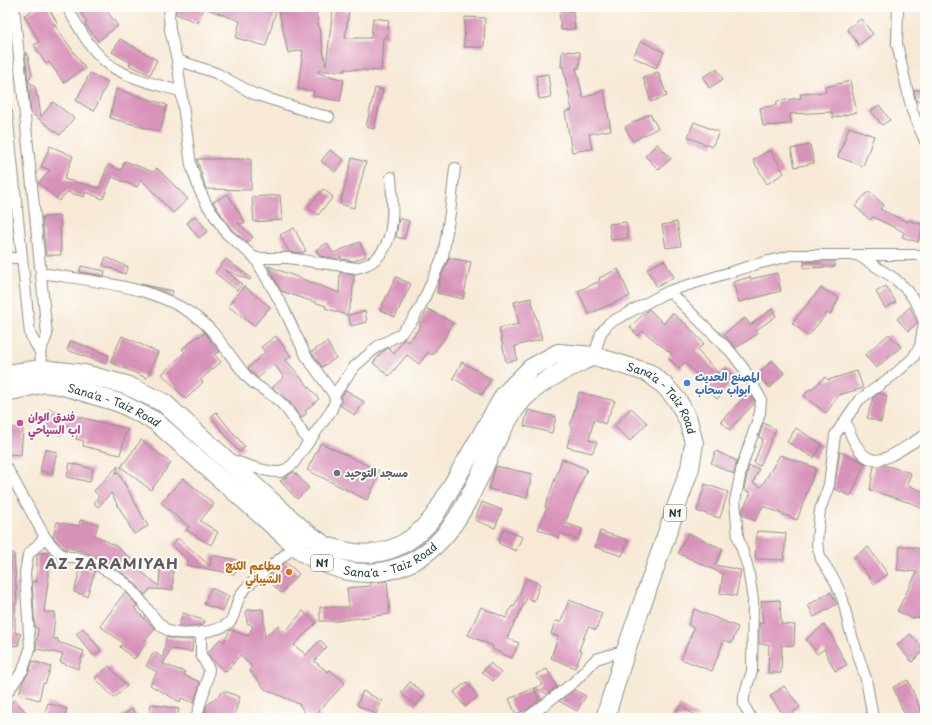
<svg xmlns="http://www.w3.org/2000/svg" width="932" height="725" font-family="'Playpen Sans','Playpen Sans Arabic',sans-serif">
  <style>
    .building { fill: #d891b9 }
    .lines { fill: none; stroke-linecap: round; stroke-linejoin: round }
    .street-casing { stroke: #8b9384; stroke-width: 12 }
    .highway-casing { stroke: #8b9384; stroke-width: 20 }
    .street { stroke: #fff; stroke-width: 10 }
    .highway { stroke: #fff; stroke-width: 18 }
    .shop-dot { fill: #3f7fe0; stroke: #fdfcf7; stroke-width: 1.5 }
    .hotel-dot { fill: #d1479c; stroke: #fdfcf7; stroke-width: 1.5 }
    .worship-dot { fill: #6b7280; stroke: #fdfcf7; stroke-width: 1.5 }
    .food-dot { fill: #e8710a; stroke: #fdfcf7; stroke-width: 1.5 }
    .labels { text-anchor: middle; stroke-width: 4; stroke-linejoin: round; paint-order: stroke }
    .shield { fill: #fdfcf7; stroke: #62766e; stroke-width: 1 }
    .shield-label { font-size: 10px; font-weight: bold; fill: #1f3d34 }
    .shop-label { font-size: 11px; font-weight: bold; fill: #366cbe; stroke: #fdfcf7; text-anchor: start }
    .street-label { font-size: 11px; fill: #1f3d34; stroke: #fdfcf7 }
    .hotel-label { font-size: 11px; font-weight: bold; fill: #b23c85; stroke: #fdfcf7; text-anchor: start }
    .worship-label { font-size: 11px; font-weight: bold; fill: #5b616d; stroke: #fdfcf7; text-anchor: start }
    .food-label { font-size: 11px; font-weight: bold; fill: #c56008; stroke: #fdfcf7; text-anchor: end }
    .district-label { font-size: 15px; font-weight: bold; letter-spacing: 1px; fill: #605a63; stroke: #fdfcf7 }
  </style>
  <rect width="100%" height="100%" fill="#fdfcf7"/>
  <filter id="ink" filterUnits="userSpaceOnUse"><feTurbulence type="fractalNoise" baseFrequency=".025" numOctaves="2"/><feDisplacementMap in="SourceGraphic" scale="8" xChannelSelector="R" yChannelSelector="G"/><feConvolveMatrix kernelMatrix="1 2 1 2 8 2 1 2 1" color-interpolation-filters="sRGB"/></filter>
  <filter id="wash" filterUnits="userSpaceOnUse"><feTurbulence type="fractalNoise" baseFrequency=".012" numOctaves="4" result="noise"/><feDisplacementMap in="SourceGraphic" scale="16" xChannelSelector="R" yChannelSelector="G"/><feGaussianBlur stdDeviation="0.9" result="paint"/><feColorMatrix in="noise" values="0 0 0 0 0 0 0 0 0 0 0 0 0 0 0 0 0 1.4 0 .05"/><feComposite in="paint" operator="in"/></filter>
  <g filter="url(#wash)">
    <rect width="100%" height="100%" fill="#f7e9d5"/>
    <g id="blocks">
      <path class="building" d="M39,7H48L57,23L54,24L85,68L64,83L49,62L46,64L34,45L39,42L24,15Z
        M77,7H104L118,26L98,41L85,24L87,22Z
        M176,7H277L266,46L236,38L240,21L204,8L198,23L176,14Z
        M278,7H315L326,66L333,9L349,11L345,38H371L373,18L389,20L387,38H383L381,71L345,69V71H318V73L344,80L340,101L313,96L314,91L298,89L303,50L288,53Z
        M573,11L575,29L561,30L559,13Z
        M465,17L485,18L484,47H464Z
        M861,19L873,34L859,45L847,29Z
        M120,39L157,60L150,75L129,65L131,63L112,52Z
        M641,41L664,52L656,68L633,57Z
        M562,51L580,52L579,68H576L583,98L604,90L611,130L589,134L592,149L572,152L565,112L572,110L563,67H561Z
        M25,53H27L32,74L28,81Z
        M717,69L723,79L709,88L703,77Z
        M658,72L667,96L651,102L643,77Z
        M90,73L108,82L94,111L76,101Z
        M548,74L551,97L539,99L536,76Z
        M28,81L35,87L37,97L38,96L41,117L53,102L74,118L60,135L31,113Z
        M850,81L857,112L833,118L832,112L790,114L791,124L763,126L760,108L777,105V101L801,98L800,94L826,92L825,87Z
        M375,88L383,90L374,129L366,127Z
        M116,89L167,105L160,132L110,118Z
        M914,90H921L922,101H916Z
        M879,105L890,120L882,125L871,111Z
        M650,114L658,128L633,141L625,127Z
        M694,122L719,132L712,147L688,137Z
        M849,127L874,136L863,166L838,157Z
        M657,144L671,158L659,170L645,156Z
        M810,145L814,163L795,167L791,149Z
        M50,146L73,156L64,179L99,188L108,165L121,170L125,161L153,172L157,168L188,199L173,213L141,179L137,187L112,177L103,199L86,192L84,197L67,192L59,201L39,183L50,170L41,167Z
        M330,150L344,160L335,172L321,161Z
        M770,150L784,173L767,184L753,160Z
        M352,158L366,162L354,208L340,204Z
        M197,159H251V190L206,189Z
        M323,189L333,197L318,215L308,207Z
        M869,191L884,205L880,209L907,222L908,220L923,225L918,242L902,237L904,232L873,217L870,220L855,206Z
        M228,194L245,223H238L253,237L247,243L232,230L213,202Z
        M280,195L282,220L254,222L252,197Z
        M60,216L61,255H46L42,217Z
        M195,216L208,231L199,238L187,223Z
        M399,218L409,221L404,239L396,237Z
        M626,222L628,238L611,240L609,224Z
        M677,222L681,246L666,248L662,225Z
        M294,228L306,251L302,253L289,252L280,235Z
        M360,242L366,256L354,261L341,259V256L338,259L320,256L316,250L327,243L333,253Z
        M106,257L128,267L125,274L103,265Z
        M449,258L471,262L463,299L437,293L440,279Z
        M226,259L251,278L250,280L225,270L242,284L237,290L215,273Z
        M664,260L674,277L657,287L647,269Z
        M804,262H835V267L804,268Z
        M81,266L105,271L104,276L80,272Z
        M268,266L339,293L340,272L354,274L352,299L347,315L325,308L326,306L281,291Z
        M618,269L630,296L589,314L578,291L600,281L599,278Z
        M777,273L781,291L739,302L733,282L750,277L751,279Z
        M396,277L411,284L395,317L380,310Z
        M141,284L173,291L172,296L155,288Z
        M244,286L270,307L254,326L228,306Z
        M886,286L896,302L885,308L876,292Z
        M821,288L839,298L830,315L827,313L808,336L792,323Z
        M531,298L542,339L515,346L517,360L506,362L499,328L519,324L514,302Z
        M910,307L917,323L908,331L897,319Z
        M428,309L453,323L444,339L432,355L428,352L419,364L407,355L389,376L373,363L383,351L388,348L394,354L404,339L409,342L421,326L419,325Z
        M649,309L664,324L672,313L686,324L704,344L697,350L719,374L725,368L736,378L717,399L706,389L708,387L685,362L679,369L668,358L672,354L643,331L638,336L630,327Z
        M772,309L776,316L755,331L757,334L736,348L724,334L745,318L750,325Z
        M365,311L367,322L351,326L348,315Z
        M205,333L220,352L214,354L221,362L200,380L203,382L186,399L162,374L185,352L182,349L198,336L199,337Z
        M889,334L901,347L876,368L865,355Z
        M122,336L158,352L147,378L110,362Z
        M276,336L291,356L286,360L319,399L305,411L307,413L301,418L289,401L272,388L284,377L274,364L258,378L248,368L265,352L261,347Z
        M71,341L109,355L106,364L67,350Z
        M327,342L336,358L322,367L311,352Z
        M772,360L784,373L770,388L757,375Z
        M462,362L491,379L482,395L453,378Z
        M857,371L863,388L839,395L826,413L804,396L809,389L811,390L825,377L828,380Z
        M346,390L364,402L355,415L340,405L341,397Z
        M579,392L615,401L605,424L594,419L589,440L597,442L592,453L567,447L572,427H570Z
        M749,392L754,400V404L729,430L721,421Z
        M879,393L887,396L881,422L867,418L873,398Z
        M631,408L647,423L630,441L614,426Z
        M48,409L127,429L120,455L83,446L84,441L76,439L78,428L64,425L61,435L43,431Z
        M528,410L556,417L552,433L524,426Z
        M216,412L245,447L239,452L211,417Z
        M763,423L776,429L760,466L754,463L763,439L759,437Z
        M7,427L23,429L21,455L7,454Z
        M796,428L822,444L814,458L787,442Z
        M141,440L171,463L151,490L121,467Z
        M321,443L381,472L367,500L307,470Z
        M45,449L57,452L52,474L40,471Z
        M716,451L737,461L734,474L711,463Z
        M840,452L865,463L851,496L834,489Z
        M780,455L816,468L797,520L763,506L755,521L743,515L742,511L751,493L744,490L749,466L759,469L753,483L761,487Z
        M562,459L587,469L565,523L582,529L578,540L561,533L559,538L538,529L547,508L545,507Z
        M70,463L93,469L90,482L67,477Z
        M884,465L911,473L907,485L925,492V510L911,503L870,490L874,466Z
        M118,466L116,474L118,472L148,526L134,534L111,493L98,507L94,503L99,496L94,491Z
        M496,466L532,474L527,498L489,489Z
        M294,472L309,488L297,499L280,481Z
        M183,478L214,504L200,521L218,532L211,545L186,530L189,527L161,503Z
        M705,484L728,492L720,518L697,511Z
        M482,502L502,510L495,528L475,520Z
        M80,520L98,524L95,535L116,546L135,563L133,565L159,586L160,570L173,571V590L150,589L145,595L134,582L108,561L107,563L85,552L69,548L68,550L65,549L53,537L57,522L79,526Z
        M504,529L522,537L516,551L498,543Z
        M600,531L628,540L622,556L595,547Z
        M757,531L786,533L784,560L755,559Z
        M688,533L723,549L715,565L741,570L736,596L720,593L723,574L678,553Z
        M178,538L210,566L212,555L237,560L235,574L186,565L189,562L172,545Z
        M900,546L925,549L923,581H925V617L911,618L897,611L917,572L897,570Z
        M868,547L888,574L874,584L854,557Z
        M14,553L17,604L15,603V633L21,634L18,646L7,644V554Z
        M39,553H48V582L44,612H55L53,638L58,639V642L84,651L78,669L60,662L63,654L36,649L38,628H35L32,581L37,582V555Z
        M286,562L299,574L281,593L266,578Z
        M81,566L95,571L87,596L74,592Z
        M526,578L540,584L534,601L527,598L507,638L519,643L512,658L492,649L493,646L468,635L481,607L506,618L512,606L514,607Z
        M387,581L390,614L336,621H320V607H349L347,588L370,586V583Z
        M211,588L229,596L223,611L204,604Z
        M125,592L137,606L134,608L155,629L144,642L146,644L134,659L120,647L123,643L100,626Z
        M831,592L837,604L814,617L808,605Z
        M569,600L602,613L596,630L588,627L579,650L582,651L575,668L551,658L558,637L551,634L555,621L561,622Z
        M780,600L781,624L795,625L794,646L782,645L781,673H768L769,644H759V623H763L761,601Z
        M263,609L265,637L278,625L285,632L303,611L316,623L294,645L306,655L320,640L327,647L314,661L328,672L330,670L345,683L318,712L321,718H308L299,704L265,689L249,670L252,667L240,655L226,672L211,659L208,653L220,639L224,642L230,630L248,636L253,626L247,623L246,610Z
        M694,609L738,627L732,643L724,640L712,671L681,659L694,628L688,625Z
        M183,613L205,621L203,625L178,627Z
        M824,625L835,641H834L847,665L835,671L824,649L817,654L806,639Z
        M83,628L101,650L94,656L76,634Z
        M910,634L924,650L912,662L897,645Z
        M166,637L174,639L193,640L192,652L171,649L163,664L185,672L184,675L200,682L194,703L181,698L180,702L150,685L157,672L146,666L154,652L163,658Z
        M33,661L51,667L45,684L43,683L39,700L19,694L23,681L29,672Z
        M490,663L501,673L493,681L482,672Z
        M109,666L127,686L114,698L95,678Z
        M547,669L557,687L547,694L535,688L542,685L536,674Z
        M908,680L922,713L911,718H906L893,687Z
        M410,682L425,694L416,706L401,693Z
        M467,682L478,697L465,707L454,692Z
        M784,686L800,707L786,718L770,696Z
        M534,688L539,700L528,709L516,714L509,699Z
        M575,690L586,696L577,711L559,701Z
        M224,691L240,697L233,718H204L206,706Z
        M363,691L382,701L376,714L357,705Z
        M14,700L27,713L22,718H18L13,714L7,718V707Z
        M48,703L67,709L64,718H43Z
        M151,704L179,709L177,718H149Z
        M680,705L699,718H672Z
        M132,709L139,718H119Z"/>
    </g>
  </g>
  <g filter="url(#ink)">
    <use href="#blocks" fill-opacity="0" stroke="#8b9384" stroke-width="1"/>
    <g class="lines">
      <defs>
        <path id="street" d="M14,7L47,335L40,352
          M67,7C79,28 91,52 111,66C129,79 161,85 182,92
          M170,7L169,16L170,30L177,60L191,165L199,189L207,205L227,234L255,258L283,307L306,356L334,395L335,401L331,411L293,464C289,467 285,471 280,472C264,473 245,463 230,460
          M898,7L897,44L912,111L925,141
          M177,60L216,73L254,94L313,113L329,117
          M7,113L30,334L40,352L42,369
          M859,256L894,278L908,291L918,306L924,322L920,346L913,358L895,374L859,400L835,435L829,485L820,510L818,529L817,544L821,559L835,581L843,600L849,627L866,679L873,718
          M7,258H21
          M255,258H288L356,268C399,260 393,209 391,177
          M41,273C97,282 167,286 209,328C224,344 234,362 248,378C257,388 271,393 280,402C291,412 299,428 308,441
          M669,291L731,352L744,369L761,399L760,413L742,466L735,501L738,537L748,568L753,600L752,671L744,696V705L751,718
          M594,356L601,333L609,323L626,314L669,291L757,264L794,255H925
          M334,395L354,367L378,346L399,335L412,321L421,306L443,256L450,213L455,168
          M845,420C866,481 883,460 925,435
          M7,468L45,537C50,543 55,550 62,555C66,558 74,556 79,558C96,563 110,572 124,582C139,593 155,625 169,631C181,637 226,632 232,619C237,609 236,598 245,589C261,573 278,560 296,546
          M7,693L23,670L30,649L25,573L28,555L45,537
          M196,718L207,682L209,669L201,655V632
          M527,718L574,682L596,659L626,650"/>
        <g id="highway">
          <path id="s1" d="M7,374L42,369L84,374L126,385L164,403L305,532C312,536 319,542 326,546C331,548 338,549 344,551C381,560 412,545 435,515L505,394L531,368L558,353L594,356L649,373L665,386L678,401L688,420L694,443L690,468L626,650L605,718"/>
          <path id="s2" d="M7,392L44,383L60,385L120,403L155,421L304,553C333,569 360,579 393,569C467,549 477,459 518,405C536,382 567,369 593,356"/>
        </g>
      </defs>
      <use href="#street" class="street-casing"/>
      <use href="#highway" class="highway-casing"/>
      <use href="#street" class="street"/>
      <use href="#highway" class="highway"/>
    </g>
  </g>
  <circle class="shop-dot" cx="687" cy="383" r="4"/>
  <circle class="hotel-dot" cx="20" cy="423" r="4"/>
  <circle class="worship-dot" cx="337" cy="473" r="4"/>
  <circle class="food-dot" cx="289" cy="572" r="4"/>
  <g class="labels">
    <g class="shield">
      <rect x="664" y="505" width="22" height="16" rx="3"/>
      <rect x="311" y="555" width="22" height="16" rx="3"/>
    </g>
    <g class="shield-label">
      <text x="675" y="517">N1</text>
      <text x="322" y="567">N1</text>
    </g>
    <g class="shop-label">
      <text x="695" y="381">المصنع الحديث<tspan x="695" dy="13">ابواب سحاب</tspan></text>
    </g>
    <g class="street-label">
      <text dy="4" stroke="none"><textPath href="#s1" startOffset="830">Sana'a - Taiz Road</textPath></text>
      <text dy="4" stroke="none"><textPath href="#s2" startOffset="112">Sana'a - Taiz Road</textPath></text>
      <text dy="4" stroke="none"><textPath href="#s2" startOffset="448">Sana'a - Taiz Road</textPath></text>
    </g>
    <g class="hotel-label">
      <text x="28" y="421">فندق الوان<tspan x="28" dy="13">اب السياحي</tspan></text>
    </g>
    <g class="worship-label">
      <text x="345" y="477">مسجد التوحيد</text>
    </g>
    <g class="food-label">
      <text x="281" y="570">مطاعم الكنج<tspan x="281" dy="13">الشيباني</tspan></text>
    </g>
    <g class="district-label">
      <text x="112" y="569">AZ ZARAMIYAH</text>
    </g>
  </g>
  <rect width="932" height="725" fill="none" stroke="#fdfcf7" stroke-width="24"/>
</svg>
